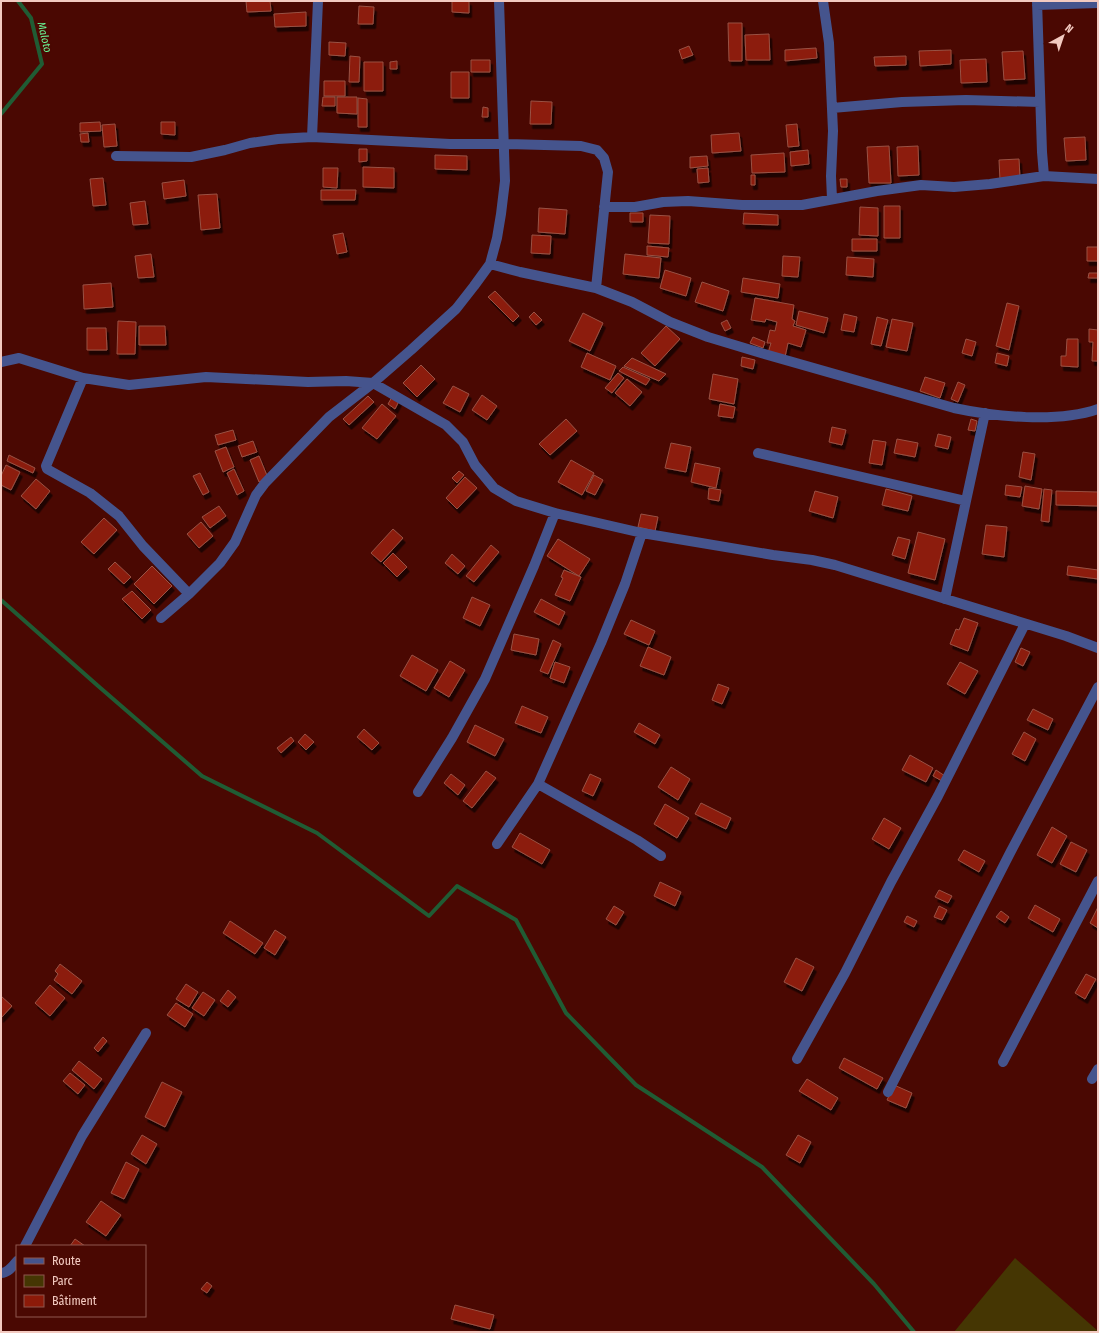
<svg xmlns="http://www.w3.org/2000/svg" width="1099" height="1333" font-family="'Fira Sans Condensed',sans-serif">
  <style>
    .green { fill: #453603 }
    .lines { fill: none; stroke-linecap: round; stroke-linejoin: round }
    .stream { stroke: #205c34; stroke-width: 4 }
    .building { fill: #8c1a09; stroke: #995245; filter: url(#shadow) }
    .minor { stroke: #45548d; stroke-width: 10 }
    .labels { text-anchor: middle; stroke-width: 3; stroke-linejoin: round; paint-order: stroke }
    .water-label { font-size: 11px; font-style: italic; fill: #69f797; stroke: #4a0802 }
  </style>
  <defs>
    <filter id="shadow"><feDropShadow dx="2.5" dy="4.5" stdDeviation="0" flood-color="#0009"/></filter>
  </defs>
  <rect width="100%" height="100%" fill="#4a0802"/>
  <path class="green" d="M1015,1258L1098,1331V1332H954Z"/>
  <g class="lines">
    <path class="stream" d="M1,114L42,64L31,18L18,1
      M1,600L97,685L202,776L317,833L429,916L457,886L516,920L566,1013L636,1085L762,1167L874,1284L914,1332"/>
  </g>
  <path class="building" d="M246,1H270L271,11L247,12Z
    M452,1H469V13L452,12Z
    M359,6L374,7L373,24H358Z
    M306,12V26L275,27L274,14Z
    M728,23H742V61H729Z
    M769,34L770,60H746L745,35Z
    M329,42L346,43L345,56L329,55Z
    M689,46L693,55L682,59L679,50Z
    M816,48L817,58L785,61V50Z
    M951,50V64L920,66L919,51Z
    M1023,51L1025,79L1004,80L1002,52Z
    M350,56L360,57L359,82H349Z
    M906,56V65L875,66L874,57Z
    M986,59L987,82L961,83L960,60Z
    M471,60H490V72H471Z
    M397,61V69H390V62Z
    M364,62H383V91H364Z
    M451,72H469V98H451Z
    M324,81H345V96H324Z
    M323,97H335V106H322Z
    M337,97H357V114L337,113Z
    M358,98L367,99V127H358Z
    M531,101L552,102L551,124H530Z
    M483,107L488,108V117H482Z
    M100,122L101,131L80,132V123Z
    M161,122H175V135L161,134Z
    M115,124L117,146L104,147L102,125Z
    M797,124L799,146L788,147L786,125Z
    M88,133L89,142H81L80,134Z
    M739,133L741,151L712,153L711,135Z
    M1085,137L1086,160L1066,161L1064,138Z
    M889,146L891,183H869L867,147Z
    M918,146L919,175L898,176L897,147Z
    M359,149H367V161L359,162Z
    M808,150L809,164L791,166L790,152Z
    M784,153L785,172L752,173L751,155Z
    M435,155L467,156V170L435,169Z
    M707,156L708,166L690,168V157Z
    M1019,159L1020,179L1000,180L999,160Z
    M363,167L394,168V188L363,187Z
    M323,168H338L337,188L323,187Z
    M708,168L709,182L698,183L697,169Z
    M751,175H755V185H751Z
    M103,178L106,205L93,206L90,179Z
    M840,179H847V187H841Z
    M184,180L186,196L164,199L162,183Z
    M321,190H356L355,200H321Z
    M217,194L220,228L201,230L198,195Z
    M145,201L148,224L133,225L130,203Z
    M884,206H900V238H884Z
    M860,207L878,208V236L859,235Z
    M539,208L567,210L565,234L538,232Z
    M630,213H643V222H630Z
    M744,213L778,215V225L743,224Z
    M650,215L670,216L669,244L648,243Z
    M343,233L347,252L337,254L333,235Z
    M532,235L551,236L550,254L531,253Z
    M852,239H877V251H852Z
    M647,246L669,248L668,257L647,255Z
    M1087,247H1098V261H1087Z
    M151,254L154,277L138,278L135,256Z
    M625,254L661,258L659,278L623,274Z
    M783,256L800,257L798,277L782,276Z
    M847,257L874,259L873,277L846,275Z
    M665,270L691,278L686,296L660,288Z
    M1089,273H1098V278H1088Z
    M743,278L780,284L778,298L741,292Z
    M702,282L729,291L723,311L695,302Z
    M111,283L113,307L84,309L83,285Z
    M495,291L519,316L513,322L488,297Z
    M755,298L794,305L792,319L795,321L793,326L806,330L801,347L788,343L785,357L768,353L771,343H767L770,330L775,331L777,322L766,319L765,322L751,320Z
    M1007,303L1019,306L1009,350L996,346Z
    M799,311L828,318L824,333L796,325Z
    M534,312L542,320L536,325L529,317Z
    M583,313L603,323L590,351L569,341Z
    M844,314L857,317L854,332L841,330Z
    M877,317L888,320L881,346L871,344Z
    M892,319L913,323L907,351L886,347Z
    M727,320L731,328L725,331L721,323Z
    M118,321L136,322L135,354H117Z
    M139,326H165L166,345H139Z
    M666,326L680,339L655,366L641,353Z
    M87,328H106L107,350H87Z
    M1089,329L1098,330V361H1092L1093,342H1089Z
    M753,337L765,342L763,348L750,343Z
    M966,339L976,342L972,356L962,353Z
    M1067,339H1078V367L1061,366V356H1066Z
    M587,353L616,366L610,380L581,367Z
    M997,353L1009,356L1007,366L995,363Z
    M742,357L755,360L753,369L741,366Z
    M632,358L666,374L659,381L624,366Z
    M421,365L435,379L417,397L403,383Z
    M623,367L650,379L646,385L619,371Z
    M618,373L624,378L612,393L605,388Z
    M713,374L738,379L734,404L709,399Z
    M925,377L945,383L940,398L920,391Z
    M627,379L642,392L630,406L615,393Z
    M958,382L965,385L958,402L951,399Z
    M453,386L469,394L460,412L443,403Z
    M482,395L497,406L487,420L472,410Z
    M368,396L374,402L349,425L343,419Z
    M392,397L399,401L395,409L388,404Z
    M382,404L396,416L377,439L362,428Z
    M720,404L735,407L733,418L718,416Z
    M566,419L577,431L550,455L539,444Z
    M971,419L977,421L975,431L968,430Z
    M832,427L846,430L842,445L829,442Z
    M233,430L236,440L218,445L215,435Z
    M938,434L951,437L948,449L935,446Z
    M897,439L918,443L915,457L894,453Z
    M873,440L886,442L882,465L869,463Z
    M253,441L257,452L242,457L238,446Z
    M671,443L691,447L686,472L665,468Z
    M226,447L234,467L223,472L215,451Z
    M1023,452L1035,454L1031,480L1019,477Z
    M9,455L35,468L33,473L7,461Z
    M259,456L268,478L259,482L250,460Z
    M571,460L594,473L582,495L558,482Z
    M695,463L720,468L716,488L691,482Z
    M6,465L20,472L11,490L1,485V476Z
    M234,469L244,491L237,495L227,473Z
    M459,471L464,475L457,483L452,478Z
    M200,473L209,492L203,495L193,476Z
    M594,475L603,480L595,495L586,491Z
    M465,477L477,488L457,509L446,498Z
    M36,479L50,491L36,509L21,496Z
    M1006,485L1022,487L1020,497L1005,495Z
    M1025,486L1042,489L1039,509L1022,506Z
    M709,488L721,490L719,501L708,499Z
    M886,489L912,496L908,511L882,505Z
    M1044,489L1052,490L1049,522L1041,521Z
    M815,491L838,497L833,518L809,511Z
    M1056,491L1098,492V506L1056,505Z
    M219,506L226,516L210,528L202,517Z
    M641,514L658,517L655,531L638,527Z
    M104,518L117,530L94,554L81,542Z
    M201,522L213,536L199,548L187,534Z
    M986,525L1007,527L1004,557L982,554Z
    M393,529L403,538L381,562L371,553Z
    M918,532L945,539L935,580L908,573Z
    M898,537L910,540L905,559L892,555Z
    M558,539L590,559L579,576L547,556Z
    M491,545L499,552L474,582L466,576Z
    M393,553L407,567L397,577L383,563Z
    M452,554L465,566L458,574L445,563Z
    M115,562L131,577L124,584L108,569Z
    M152,566L172,586L154,604L134,584Z
    M1068,566L1098,570V579L1067,575Z
    M564,570L581,577L570,601L555,595L563,578L561,577Z
    M132,591L151,610L142,619L122,599Z
    M472,597L490,605L480,626L463,618Z
    M541,599L565,612L559,625L534,612Z
    M964,618L978,623L968,651L950,644L956,629L959,630Z
    M631,620L655,631L649,645L624,634Z
    M514,634L539,639L536,655L511,650Z
    M553,640L561,644L548,674L540,671Z
    M648,647L671,657L664,675L640,666Z
    M1021,648L1030,652L1023,666L1015,662Z
    M412,655L438,670L426,691L400,676Z
    M450,661L465,670L449,697L434,688Z
    M555,662L570,667L564,683L550,678Z
    M960,662L978,671L965,694L947,684Z
    M718,684L729,688L722,704L712,700Z
    M522,706L548,717L541,733L515,723Z
    M1033,709L1053,719L1048,730L1027,720Z
    M639,723L660,735L655,744L634,732Z
    M475,725L504,739L495,756L467,742Z
    M364,729L379,743L372,750L357,737Z
    M1024,732L1036,739L1025,761L1012,754Z
    M305,734L314,742L306,750L298,742Z
    M291,737L294,741L281,753L277,748Z
    M910,755L933,768L926,782L902,770Z
    M671,767L690,779L678,800L658,787Z
    M936,770L945,776L942,781L933,776Z
    M486,771L496,778L472,808L463,801Z
    M451,774L465,785L458,795L444,783Z
    M590,774L601,779L593,796L582,791Z
    M701,803L731,818L726,829L695,814Z
    M665,804L689,818L677,838L654,824Z
    M884,818L901,828L889,849L872,839Z
    M1052,827L1067,836L1052,863L1037,855Z
    M520,833L550,850L542,864L512,847Z
    M1071,842L1087,850L1076,872L1060,864Z
    M964,850L985,861L979,872L958,860Z
    M660,882L681,892L675,906L654,896Z
    M939,890L952,896L948,903L935,897Z
    M1035,905L1060,919L1053,932L1028,918Z
    M614,906L624,912L616,925L606,919Z
    M939,906L947,910L942,920L934,917Z
    M1098,907V928L1090,923Z
    M1001,911L1009,917L1005,923L996,917Z
    M907,916L917,921L914,927L904,922Z
    M230,921L263,943L255,954L223,933Z
    M275,930L286,937L275,955L264,948Z
    M796,958L814,967L802,991L784,982Z
    M60,964L82,981L72,994L54,980L58,974L55,971Z
    M1086,974L1096,979L1085,999L1075,993Z
    M186,984L198,992L189,1007L176,999Z
    M50,985L65,998L50,1016L35,1003Z
    M228,990L236,997L228,1007L220,1001Z
    M203,992L215,1000L204,1016L192,1008Z
    M1,996L12,1006L1,1018Z
    M176,1003L193,1014L185,1027L167,1015Z
    M103,1037L107,1041L98,1052L94,1048Z
    M844,1058L883,1078L877,1089L839,1068Z
    M79,1061L102,1079L94,1089L72,1070Z
    M70,1073L85,1085L78,1094L63,1081Z
    M807,1079L838,1098L831,1110L799,1091Z
    M162,1082L182,1092L165,1127L145,1117Z
    M894,1085L912,1093L906,1108L887,1100Z
    M142,1135L157,1144L146,1164L131,1154Z
    M798,1135L811,1142L800,1163L786,1155Z
    M126,1162L139,1169L124,1199L111,1193Z
    M101,1201L121,1215L106,1236L86,1222Z
    M75,1239L85,1246H70Z
    M207,1282L212,1286L207,1293L201,1289Z
    M455,1305L494,1315L490,1329L451,1319Z"/>
  <g class="lines">
    <path class="minor" d="M823,1L829,43L833,131L831,176L832,199
      M1037,1L1042,152L1044,176L1098,179
      M1037,5L1098,3
      M832,108L902,102L966,100L1040,102
      M312,137L318,1
      M116,156L191,157L225,150L250,143L278,139L312,137L450,144H505L581,146L597,150L604,158L608,172L596,288
      M604,207H635L663,202L688,201L742,205H802L877,191L921,185L954,187L990,184L1044,176
      M490,264L520,272L596,288L632,302L670,322L708,337L761,353L954,408C996,417 1058,423 1098,409
      M1,362L19,358L83,378L129,385L206,377L308,382L346,381L373,383L446,425L463,442L475,465L494,488L516,501L555,513L642,533L773,555L812,560L835,565L1066,636L1098,648
      M83,378L46,466L47,469L90,493L119,516L143,546L189,594
      M758,453L966,501L985,413
      M945,599L966,501
      M161,618L189,594L220,563L235,542L256,495L265,483L329,417L373,383L411,350L456,309L474,286L490,264L497,238L501,214L505,181L499,1
      M538,784L637,840L661,856
      M418,792L452,738L485,679L534,566L555,513
      M497,844L538,784L601,643L625,584L642,533
      M797,1059L845,973L891,882L938,796L1025,624
      M1003,1062L1098,881
      M1092,1079L1098,1069
      M888,1092L1010,853L1098,687
      M25,1246L82,1136L146,1033
      M1,1273C8,1273 13,1266 17,1261"/>
  </g>
  <g class="labels">
    <g class="water-label">
      <text transform="translate(45 37) rotate(77)" y="4">Maloto</text>
    </g>
  </g>
  <rect width="1099" height="1333" fill="none" stroke="#f3cac1" stroke-width="4"/>
  <rect x="16" y="1245" width="130" height="72" fill="#4a0802" stroke="#8e564e"/>
  <rect x="24" y="1258" width="20" height="6" fill="#45548d" stroke="#8e564e"/>
  <text x="52" y="1265" font-size="12" fill="#f3cac1">Route</text>
  <rect x="24" y="1275" width="20" height="12" fill="#453603" stroke="#8e564e"/>
  <text x="52" y="1285" font-size="12" fill="#f3cac1">Parc</text>
  <rect x="24" y="1295" width="20" height="12" fill="#8c1a09" stroke="#8e564e"/>
  <text x="52" y="1305" font-size="12" fill="#f3cac1">Bâtiment</text>
  <g transform="translate(1063 36) rotate(40)" stroke="#4a0802" stroke-width="3" paint-order="stroke">
  <path d="M0-3L7 15L0 10L-7 15Z" fill="#f3cac1"/>
  <text y="-6" font-size="11" font-weight="bold" text-anchor="middle" fill="#f3cac1">N</text>
  </g>
</svg>
